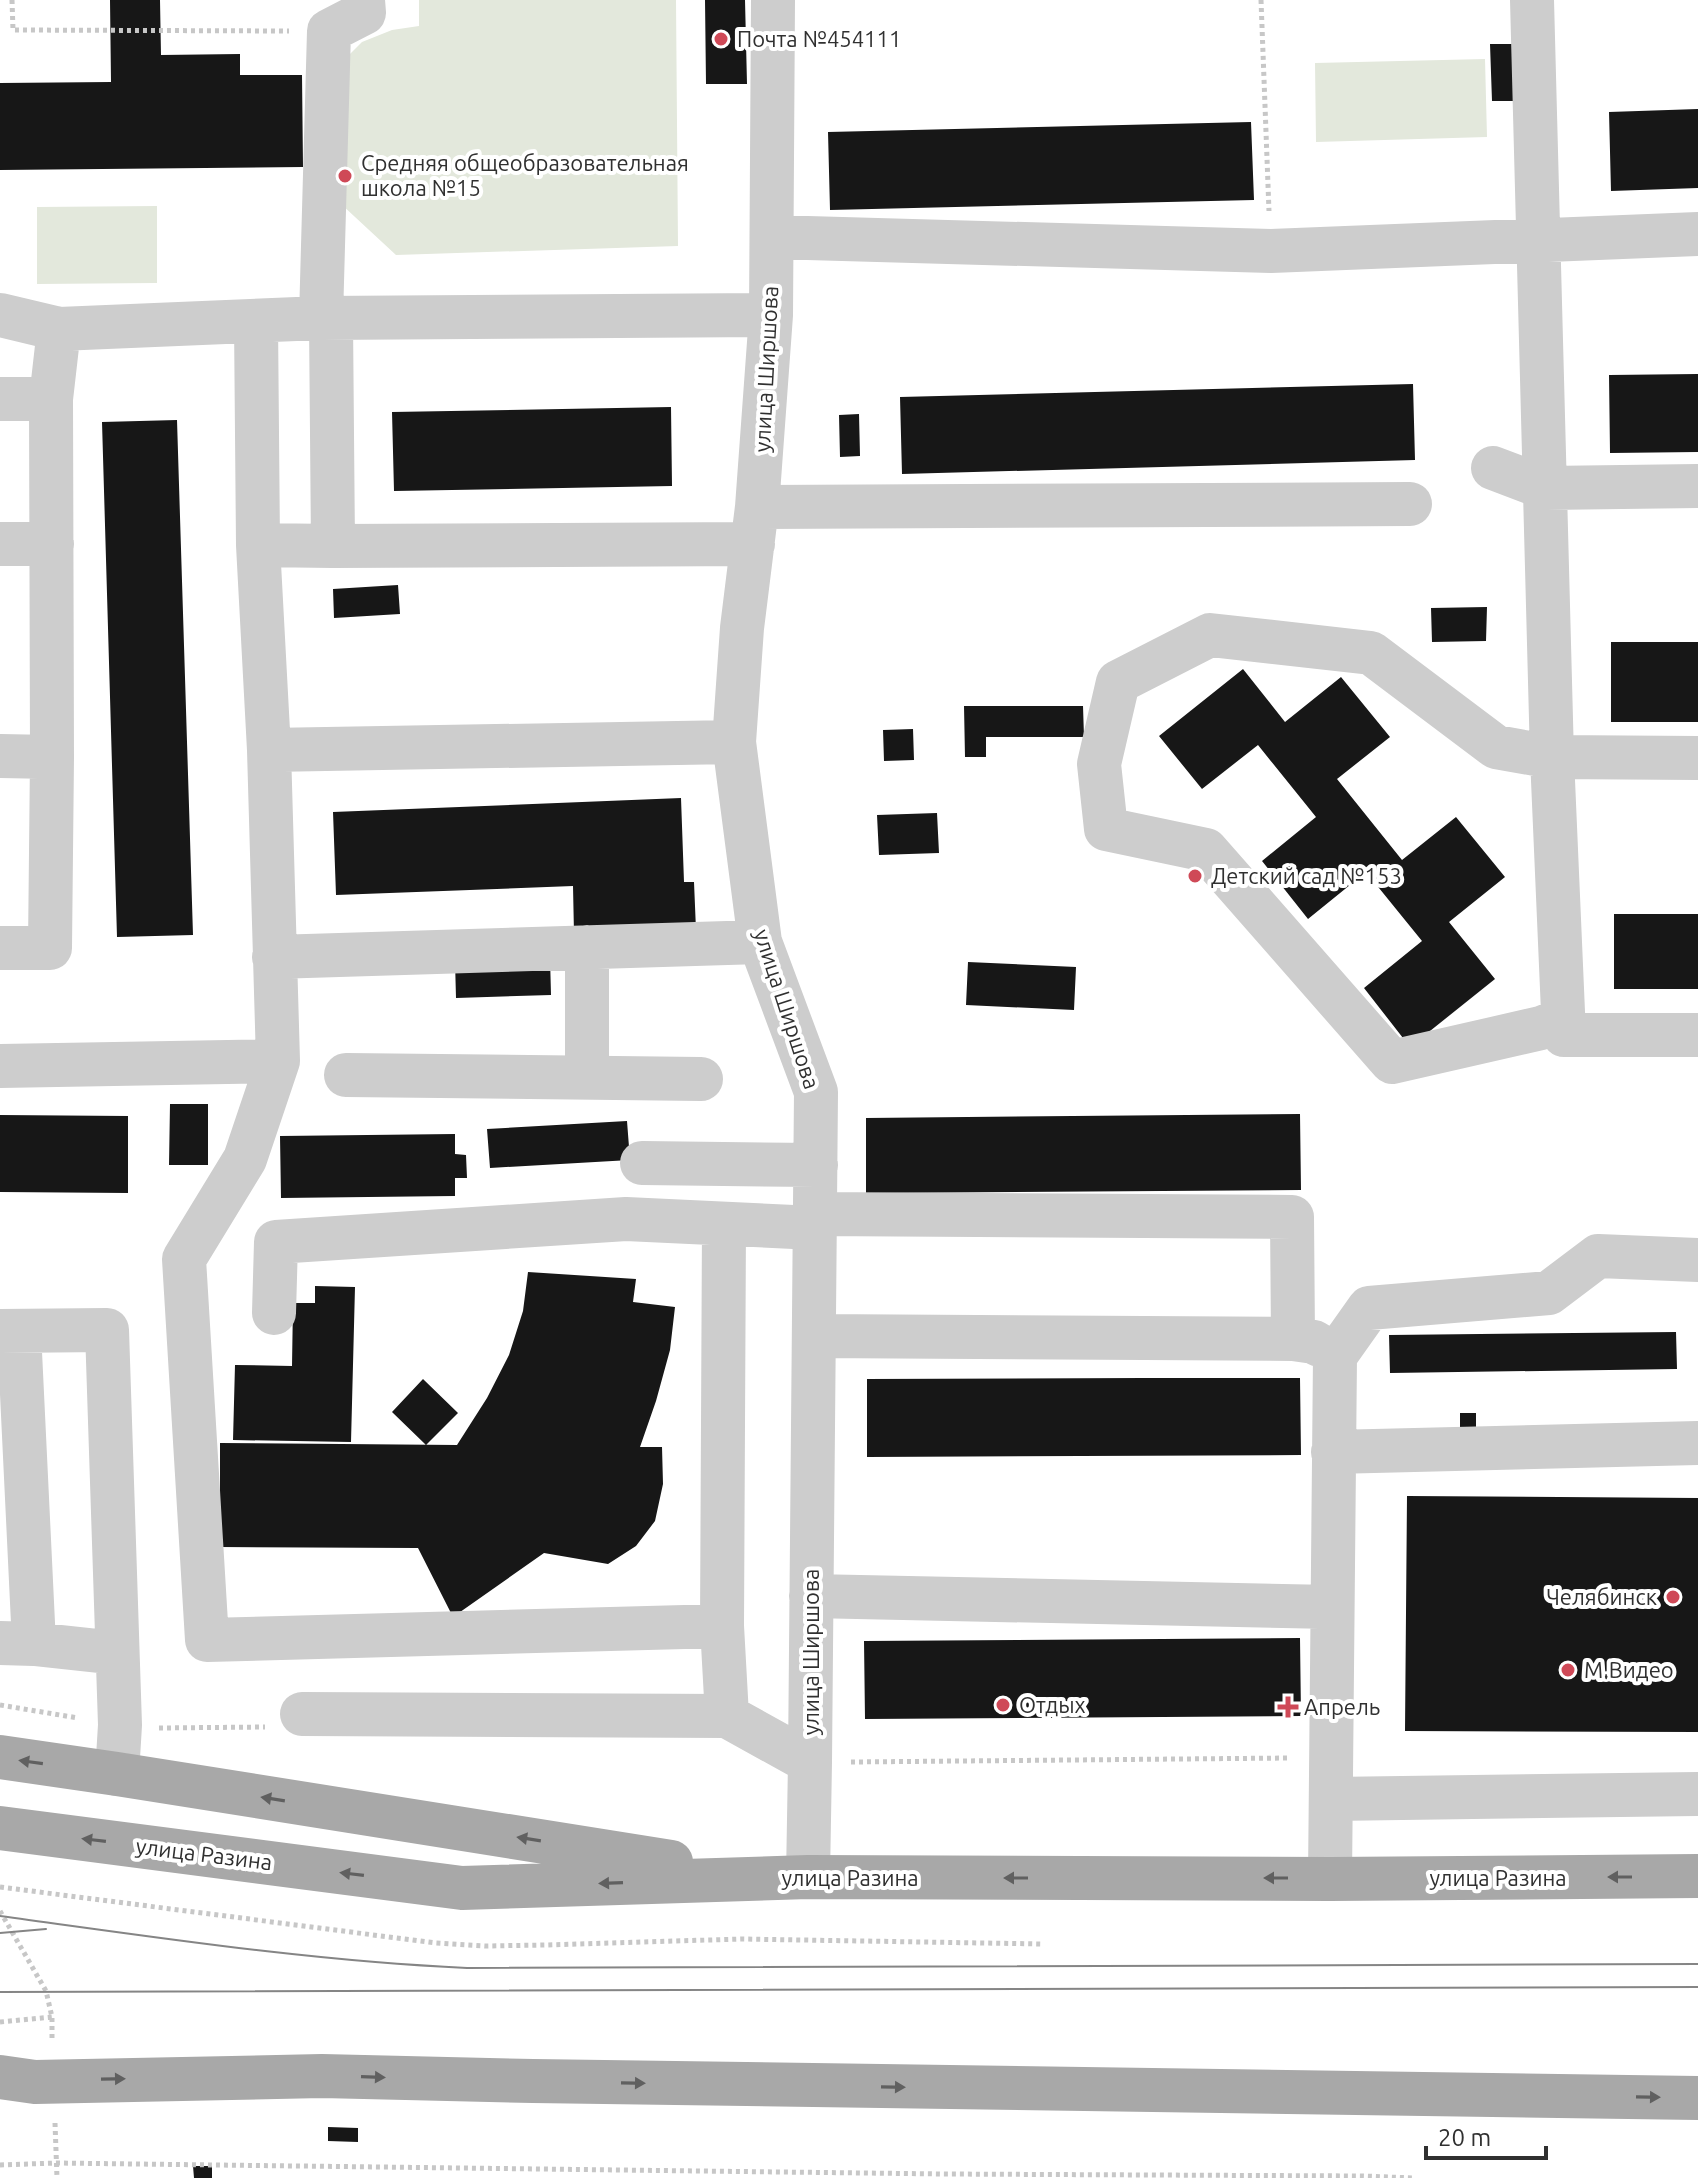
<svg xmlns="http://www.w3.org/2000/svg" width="1698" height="2178" font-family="Ubuntu,sans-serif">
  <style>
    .green { fill: #e3e8dc }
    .building { fill: #171717 }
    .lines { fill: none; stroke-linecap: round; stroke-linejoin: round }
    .path { stroke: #c7c7c7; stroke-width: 5; stroke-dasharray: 4 4; stroke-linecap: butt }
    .minor { stroke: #cdcdcd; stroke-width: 44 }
    .major { stroke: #a8a8a8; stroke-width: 44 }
    .tram { stroke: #858585; stroke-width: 2 }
    .oneway { fill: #606060 }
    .poi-dot { fill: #cf4957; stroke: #fff; stroke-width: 3 }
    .labels { text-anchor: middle; stroke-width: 8; stroke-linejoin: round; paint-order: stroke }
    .poi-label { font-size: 22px; fill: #303030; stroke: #fff; text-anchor: start }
    .street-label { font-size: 22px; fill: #303030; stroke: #fff }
  </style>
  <rect width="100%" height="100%" fill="#fff"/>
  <path class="green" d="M419,0H676L678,246L396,255L341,204L340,64L362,42L392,30L419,26Z
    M1485,59L1487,137L1316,142L1315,63Z
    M157,206V283L37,284V207Z"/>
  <path class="building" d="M110,0H160L161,55L240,54V75H302L303,167L0,170V83L111,82Z
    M705,0H745L747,84H706Z
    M1490,44H1525L1526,101H1492Z
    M1698,109V188L1611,191L1609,112Z
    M1251,122L1254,200L830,210L828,132Z
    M1698,374V452L1610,453L1609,375Z
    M1413,384L1415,460L902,474L900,397Z
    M671,407L672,486L394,491L392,412Z
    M859,414L860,456L840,457L839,415Z
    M177,420L193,935L117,937L102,422Z
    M398,585L400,614L334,618L333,589Z
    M1487,607L1486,641L1432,642L1431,608Z
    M1611,642H1698V722H1611Z
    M1243,669L1285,722L1341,677L1390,737L1337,779L1402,860L1456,817L1505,877L1449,922L1495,979L1410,1047L1364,988L1422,941L1366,872L1308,919L1262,861L1316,817L1258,745L1202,789L1159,736Z
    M964,706H1083L1084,737H986V757H965Z
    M913,729L914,760L884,761L883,730Z
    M681,798L684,882H694L696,930L574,934L573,886L336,895L333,812Z
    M937,813L939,853L879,855L877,815Z
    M1614,914H1698V989H1614Z
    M550,957L551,995L456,998L455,961Z
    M968,962L1076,967L1074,1010L966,1005Z
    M170,1104H208V1165H169Z
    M1300,1114L1301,1190L866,1193V1118Z
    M0,1115L128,1116V1193L0,1192Z
    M627,1121L630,1160L490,1168L487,1129Z
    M455,1134V1154L466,1155L467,1178H455V1196L281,1198L280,1136Z
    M528,1272L636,1279L633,1302L675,1307L670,1350L656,1401L640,1447H662L663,1484L655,1521L636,1546L608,1564L544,1553L453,1617L418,1548L220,1547V1443L457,1445L487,1398L509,1355L523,1311Z
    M315,1286L355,1287L351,1442L233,1440L235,1365L292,1366L293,1303H315Z
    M1676,1332L1677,1369L1390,1373L1389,1335Z
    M1144,1378H1300L1301,1455L867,1457V1379Z
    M423,1379L458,1413L426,1445L392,1412Z
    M1460,1413H1476V1427H1460Z
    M1407,1496L1698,1498V1732L1405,1731Z
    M1300,1638L1301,1716L865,1719L864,1641Z
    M328,2127L358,2128V2142L328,2141Z
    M193,2166H212V2178H194Z"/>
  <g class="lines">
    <path class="path" d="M12,0L13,30L289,31
      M1261,0L1269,211
      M0,1705L78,1718
      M159,1728L265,1727
      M851,1762L1289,1758
      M0,1887L436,1943L485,1946L545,1945L741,1939L1043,1944
      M0,1911L46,1991L52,2017V2041
      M0,2022L52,2017
      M55,2123L57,2178
      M0,2165L56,2163L943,2174L1363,2176L1414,2178"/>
    <path class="minor" d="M773,0L771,315L757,507L742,628L734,742L760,942L816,1092L810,1762L808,1877
      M1532,0L1552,757L1564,1035H1698
      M772,237L1271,251L1698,234
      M0,315L59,329
      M321,318L329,31L364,13L363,0
      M331,320L333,546
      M0,399H51
      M1493,468L1546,488L1698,486
      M757,507L1410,504
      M0,544H52
      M258,545L333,546L753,544
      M269,750L734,742
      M0,756L52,757
      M587,947V1078
      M0,948H50L52,757L51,399L59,329L321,318L771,315
      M274,957L760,942
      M1563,1019L1541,1028L1392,1062L1206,850L1106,829L1099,764L1118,682L1210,635L1371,653L1496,747L1552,757L1698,758
      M278,1061L245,1159L184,1259L207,1640L722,1626
      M0,1066L278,1061L269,750L258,545L256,321
      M346,1075L701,1079
      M642,1163L816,1165
      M816,1214L1292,1217L1293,1339
      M724,1224L722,1626L727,1716L810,1762
      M274,1313L276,1242L626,1219L815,1228
      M0,1331L107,1330L120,1725L117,1774
      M19,1331L34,1644
      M815,1336L1293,1339L1314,1342L1319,1345
      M1333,1452L1698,1443
      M811,1596L1332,1607
      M0,1643L34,1644L117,1653
      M302,1714L727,1716
      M1331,1799L1698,1794
      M1330,1879L1335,1356L1369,1308L1549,1293L1598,1256L1698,1260"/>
    <path class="major" d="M0,1757L117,1774L671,1862
      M0,1828L462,1888L808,1877L1330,1879L1698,1876
      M0,2077L35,2082L322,2076L533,2081L1698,2098"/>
    <path class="tram" d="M0,1916C155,1937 310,1961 467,1968L1698,1964
      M0,1933L46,1929
      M0,1992L1698,1987"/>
  </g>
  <defs><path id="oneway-solid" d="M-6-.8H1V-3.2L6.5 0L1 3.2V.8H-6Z" transform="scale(2)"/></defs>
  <g class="oneway">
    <use href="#oneway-solid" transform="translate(31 1762) rotate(-172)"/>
    <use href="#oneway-solid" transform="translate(273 1799) rotate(-171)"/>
    <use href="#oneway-solid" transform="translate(529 1839) rotate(-171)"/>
    <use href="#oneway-solid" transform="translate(94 1840) rotate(-173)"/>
    <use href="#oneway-solid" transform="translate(352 1874) rotate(-173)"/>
    <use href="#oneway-solid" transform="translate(1620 1877) rotate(180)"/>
    <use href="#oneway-solid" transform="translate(1016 1878) rotate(-180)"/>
    <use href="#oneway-solid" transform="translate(1276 1878) rotate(-180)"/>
    <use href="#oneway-solid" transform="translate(611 1883) rotate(178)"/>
    <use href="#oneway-solid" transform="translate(373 2077) rotate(2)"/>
    <use href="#oneway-solid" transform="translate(113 2079) rotate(-1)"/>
    <use href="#oneway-solid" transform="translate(633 2083) rotate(1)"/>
    <use href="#oneway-solid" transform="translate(893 2087) rotate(1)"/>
    <use href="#oneway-solid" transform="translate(1648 2097) rotate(1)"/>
  </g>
  <g class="poi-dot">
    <circle cx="721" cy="39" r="8"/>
    <circle cx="345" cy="176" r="8"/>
    <circle cx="1195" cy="876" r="8"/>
    <circle cx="1673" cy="1597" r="8"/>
    <circle cx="1568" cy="1670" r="8"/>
    <circle cx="1003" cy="1705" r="8"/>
    <path d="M1284 1695h8v8h8v8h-8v8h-8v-8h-8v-8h8z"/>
  </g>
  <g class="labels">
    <g class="poi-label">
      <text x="737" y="47">Почта №454111</text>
      <text x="361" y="171">Средняя общеобразовательная<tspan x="361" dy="25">школа №15</tspan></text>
      <text x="1211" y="884">Детский сад №153</text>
      <text x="1657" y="1605" text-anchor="end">Челябинск</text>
      <text x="1584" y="1678">М.Видео</text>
      <text x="1019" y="1713">Отдых</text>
      <text x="1304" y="1715">Апрель</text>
    </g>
    <g class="street-label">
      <text transform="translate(766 369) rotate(-87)" y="8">улица Ширшова</text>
      <text transform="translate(787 1009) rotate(72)" y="8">улица Ширшова</text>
      <text transform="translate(811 1652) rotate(-90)" y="8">улица Ширшова</text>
      <text transform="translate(204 1854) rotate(7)" y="8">улица Разина</text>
      <text x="850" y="1886">улица Разина</text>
      <text x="1498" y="1886">улица Разина</text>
    </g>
  </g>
  <path d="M1426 2146v12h120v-12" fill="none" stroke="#303030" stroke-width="4"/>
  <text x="1438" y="2146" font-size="24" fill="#303030" stroke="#ffffff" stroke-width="6" paint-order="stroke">20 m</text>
</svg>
